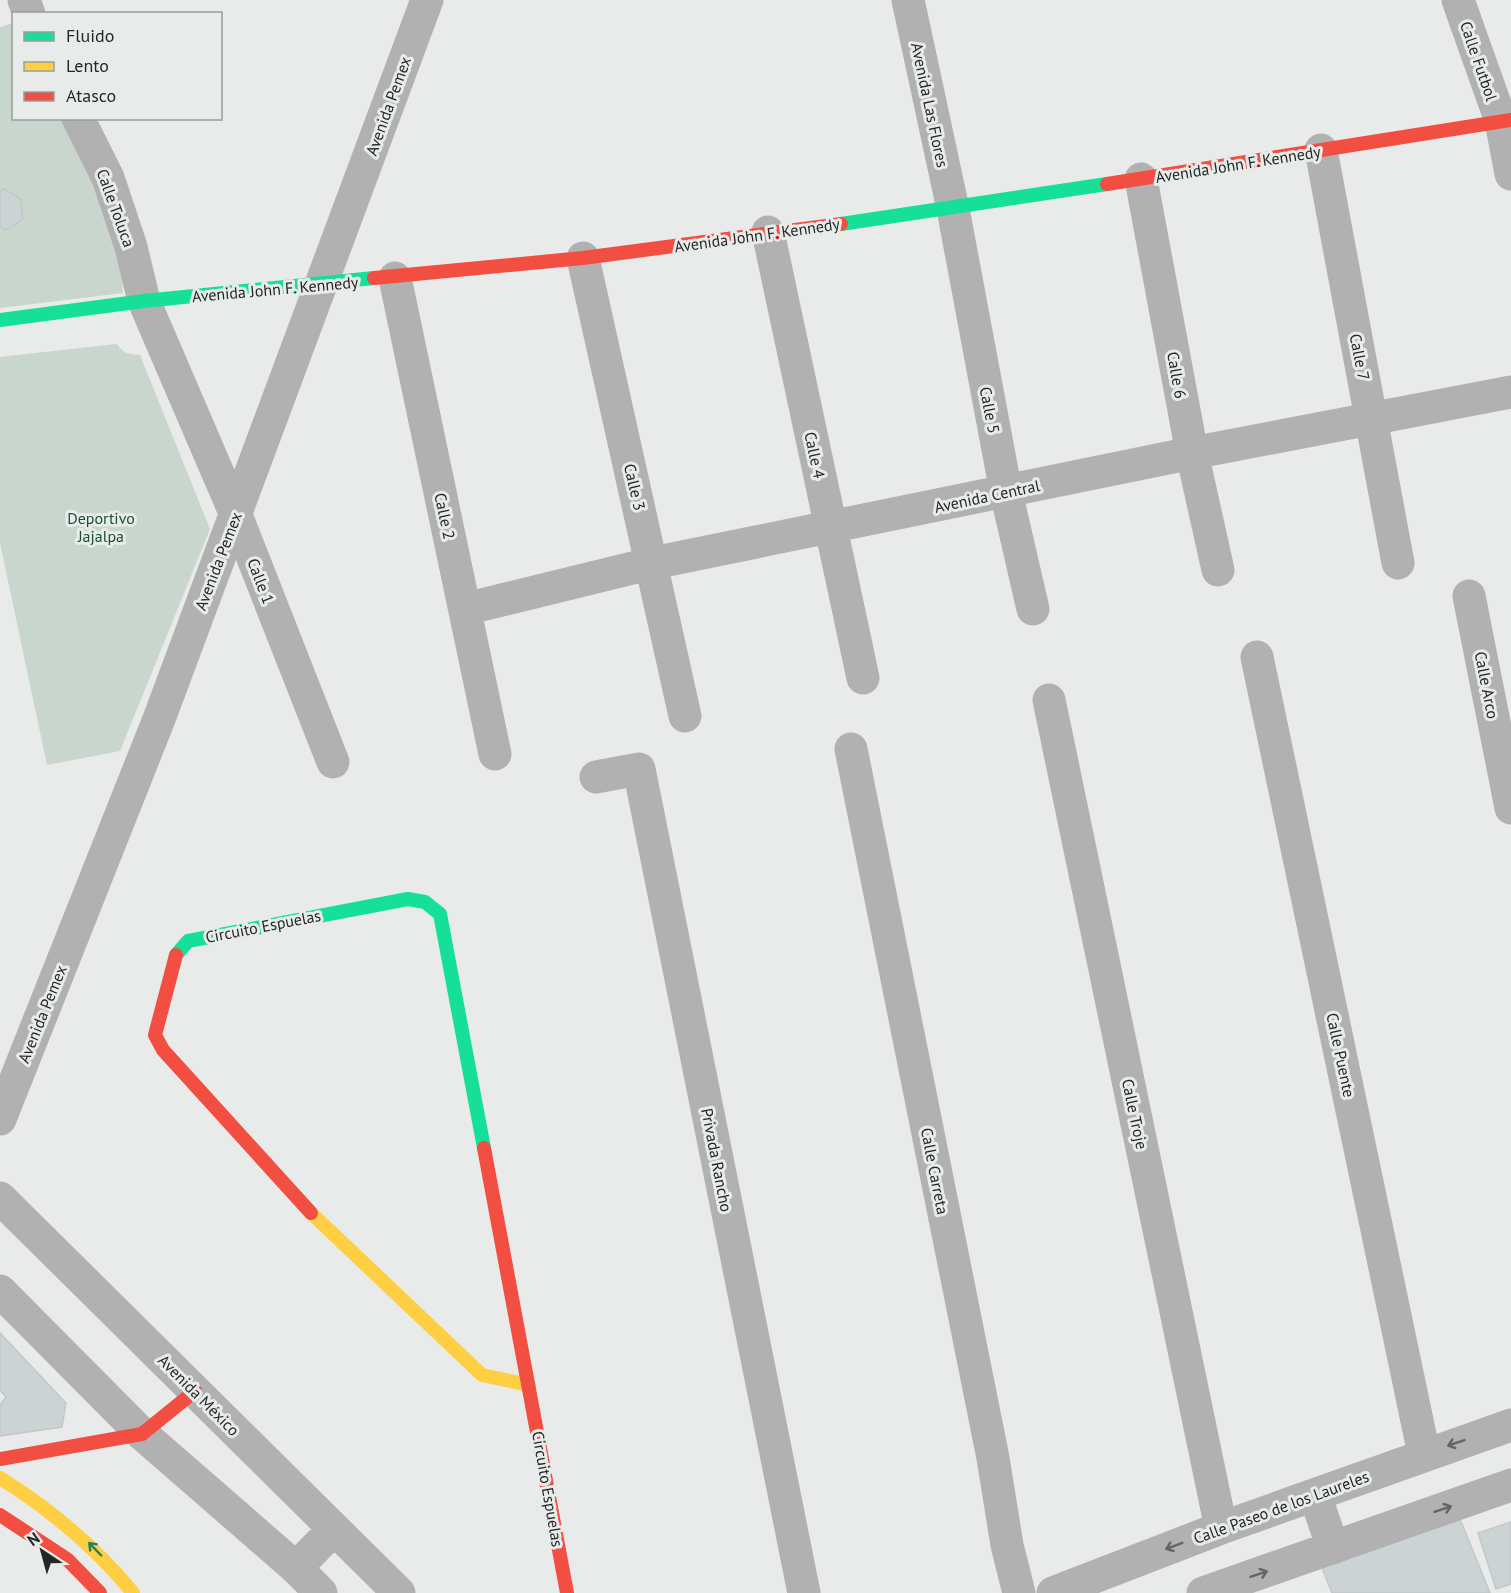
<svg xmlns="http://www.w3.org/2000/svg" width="1511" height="1593" font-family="'PT Sans',sans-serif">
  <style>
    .green { fill: #c8d6cd }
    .building { fill: #cbd3d4; stroke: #c4c7c6; stroke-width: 1.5 }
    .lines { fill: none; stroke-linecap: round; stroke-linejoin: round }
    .street { stroke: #b1b1b1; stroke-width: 33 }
    .fast { stroke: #16e098; stroke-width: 14 }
    .slow { stroke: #ffcf43; stroke-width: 14 }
    .jam { stroke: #f24e42; stroke-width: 14 }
    .oneway { stroke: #646565 }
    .oneway2 { stroke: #1e835f }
    .labels { text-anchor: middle; stroke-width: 6; stroke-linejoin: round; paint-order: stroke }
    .street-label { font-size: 16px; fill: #252626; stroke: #e7eceb }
    .park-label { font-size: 16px; fill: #1a5033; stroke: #e7eceb }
  </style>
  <rect width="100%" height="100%" fill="#e8ebea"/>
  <path class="green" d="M13,23L14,118L67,119L120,252L123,293L0,308V27Z
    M117,344C123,354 130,354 140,355L210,529L120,751L47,765L0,543V357Z"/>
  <path class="building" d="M4,189L21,199L23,219L6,230L0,227V192Z
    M0,1333L66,1403L62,1427L0,1436V1405L6,1397L0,1390Z
    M1458,1514L1490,1593H1332L1322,1568Z
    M1511,1522V1584L1496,1589L1478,1533Z"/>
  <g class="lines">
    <path class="street" d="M24,0L29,14
      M908,0L953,209L1006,492L1033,609
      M1458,0L1501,121L1511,174
      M78,118L108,178L131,247L144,301L236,515L333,762
      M1321,150L1398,563
      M1141,179L1192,453L1218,570
      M768,232L863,678
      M583,258L685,716
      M395,278L495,754
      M1469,596L1511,808
      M465,609L653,563L1192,453L1511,392
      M1257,657L1424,1454
      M1049,700L1221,1528
      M851,749L993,1458L1007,1545L1019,1593
      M596,777L639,769L804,1593
      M0,1119L159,719L427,0
      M0,1198L399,1593
      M0,1291L142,1434L296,1568L321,1593
      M1315,1495L1333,1548
      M296,1568L334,1529
      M1053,1593L1221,1528L1511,1425
      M1203,1593L1511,1485"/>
    <path class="fast" d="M841,224L1107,184
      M0,320L144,301L374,278
      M176,955L188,941L408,899L425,902L440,914L484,1148"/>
    <path class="slow" d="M311,1213L482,1375L529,1385
      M0,1478C51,1510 95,1546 133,1593"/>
    <path class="jam" d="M1107,184L1511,120
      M374,278L583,258L841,224
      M176,955L155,1035L163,1050L311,1213
      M484,1148L567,1593
      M0,1459L142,1434L195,1391
      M0,1515L67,1559L100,1593"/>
  </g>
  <defs><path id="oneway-shaft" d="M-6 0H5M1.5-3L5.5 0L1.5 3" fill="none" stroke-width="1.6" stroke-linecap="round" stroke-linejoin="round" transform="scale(1.5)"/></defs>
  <g class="oneway">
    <use href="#oneway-shaft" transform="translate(1456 1443) rotate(161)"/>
    <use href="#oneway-shaft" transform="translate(1443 1509) rotate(-19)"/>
    <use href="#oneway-shaft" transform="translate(1174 1546) rotate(159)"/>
    <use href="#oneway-shaft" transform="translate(1259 1574) rotate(-19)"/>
  </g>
  <use class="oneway2" href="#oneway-shaft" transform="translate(95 1549) rotate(-134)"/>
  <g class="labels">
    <g class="street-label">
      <text transform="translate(1479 61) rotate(71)" y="6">Calle Futbol</text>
      <text transform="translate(930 105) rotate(78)" y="6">Avenida Las Flores</text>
      <text transform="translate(388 106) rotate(-70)" y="6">Avenida Pemex</text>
      <text transform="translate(1238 164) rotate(-9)" y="6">Avenida John F. Kennedy</text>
      <text transform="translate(116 208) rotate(70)" y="6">Calle Toluca</text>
      <text transform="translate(757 235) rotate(-8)" y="6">Avenida John F. Kennedy</text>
      <text transform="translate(275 289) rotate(-5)" y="6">Avenida John F. Kennedy</text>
      <text transform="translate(1360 357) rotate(79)" y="6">Calle 7</text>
      <text transform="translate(1177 375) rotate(80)" y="6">Calle 6</text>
      <text transform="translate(990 410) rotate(79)" y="6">Calle 5</text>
      <text transform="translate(815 455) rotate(78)" y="6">Calle 4</text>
      <text transform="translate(635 487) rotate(77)" y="6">Calle 3</text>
      <text transform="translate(987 496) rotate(-12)" y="6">Avenida Central</text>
      <text transform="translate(445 516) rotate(78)" y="6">Calle 2</text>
      <text transform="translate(218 561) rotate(-69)" y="6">Avenida Pemex</text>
      <text transform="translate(261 581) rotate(69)" y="6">Calle 1</text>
      <text transform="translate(1487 685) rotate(79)" y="6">Calle Arco</text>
      <text transform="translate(263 926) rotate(-11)" y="6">Circuito Espuelas</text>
      <text transform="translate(42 1014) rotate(-68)" y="6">Avenida Pemex</text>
      <text transform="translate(1341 1055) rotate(78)" y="6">Calle Puente</text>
      <text transform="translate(1135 1114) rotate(78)" y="6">Calle Troje</text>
      <text transform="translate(717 1160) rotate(79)" y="6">Privada Rancho</text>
      <text transform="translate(935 1171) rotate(79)" y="6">Calle Carreta</text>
      <text transform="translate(199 1395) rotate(45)" y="6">Avenida México</text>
      <text transform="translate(548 1489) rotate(80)" y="6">Circuito Espuelas</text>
      <text transform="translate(1281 1507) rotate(-20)" y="6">Calle Paseo de los Laureles</text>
    </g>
    <g class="park-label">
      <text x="101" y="524">Deportivo<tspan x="101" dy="18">Jajalpa</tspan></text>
    </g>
  </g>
  <rect x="12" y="12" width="210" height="108" fill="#e7eceb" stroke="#999d9c" stroke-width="1.5"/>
  <rect x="24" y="32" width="30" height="9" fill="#16e098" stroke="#999d9c" stroke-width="1.5"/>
  <text x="66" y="42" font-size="18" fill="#252626">Fluido</text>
  <rect x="24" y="62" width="30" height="9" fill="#ffcf43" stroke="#999d9c" stroke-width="1.5"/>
  <text x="66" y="72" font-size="18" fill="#252626">Lento</text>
  <rect x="24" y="92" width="30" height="9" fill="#f24e42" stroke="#999d9c" stroke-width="1.5"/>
  <text x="66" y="102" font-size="18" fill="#252626">Atasco</text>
  <g transform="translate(42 1551) rotate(324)" stroke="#e7eceb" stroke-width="4.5" paint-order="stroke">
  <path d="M0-4.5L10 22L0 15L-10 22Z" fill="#252626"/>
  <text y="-9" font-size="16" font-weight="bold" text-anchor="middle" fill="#252626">N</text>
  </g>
</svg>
